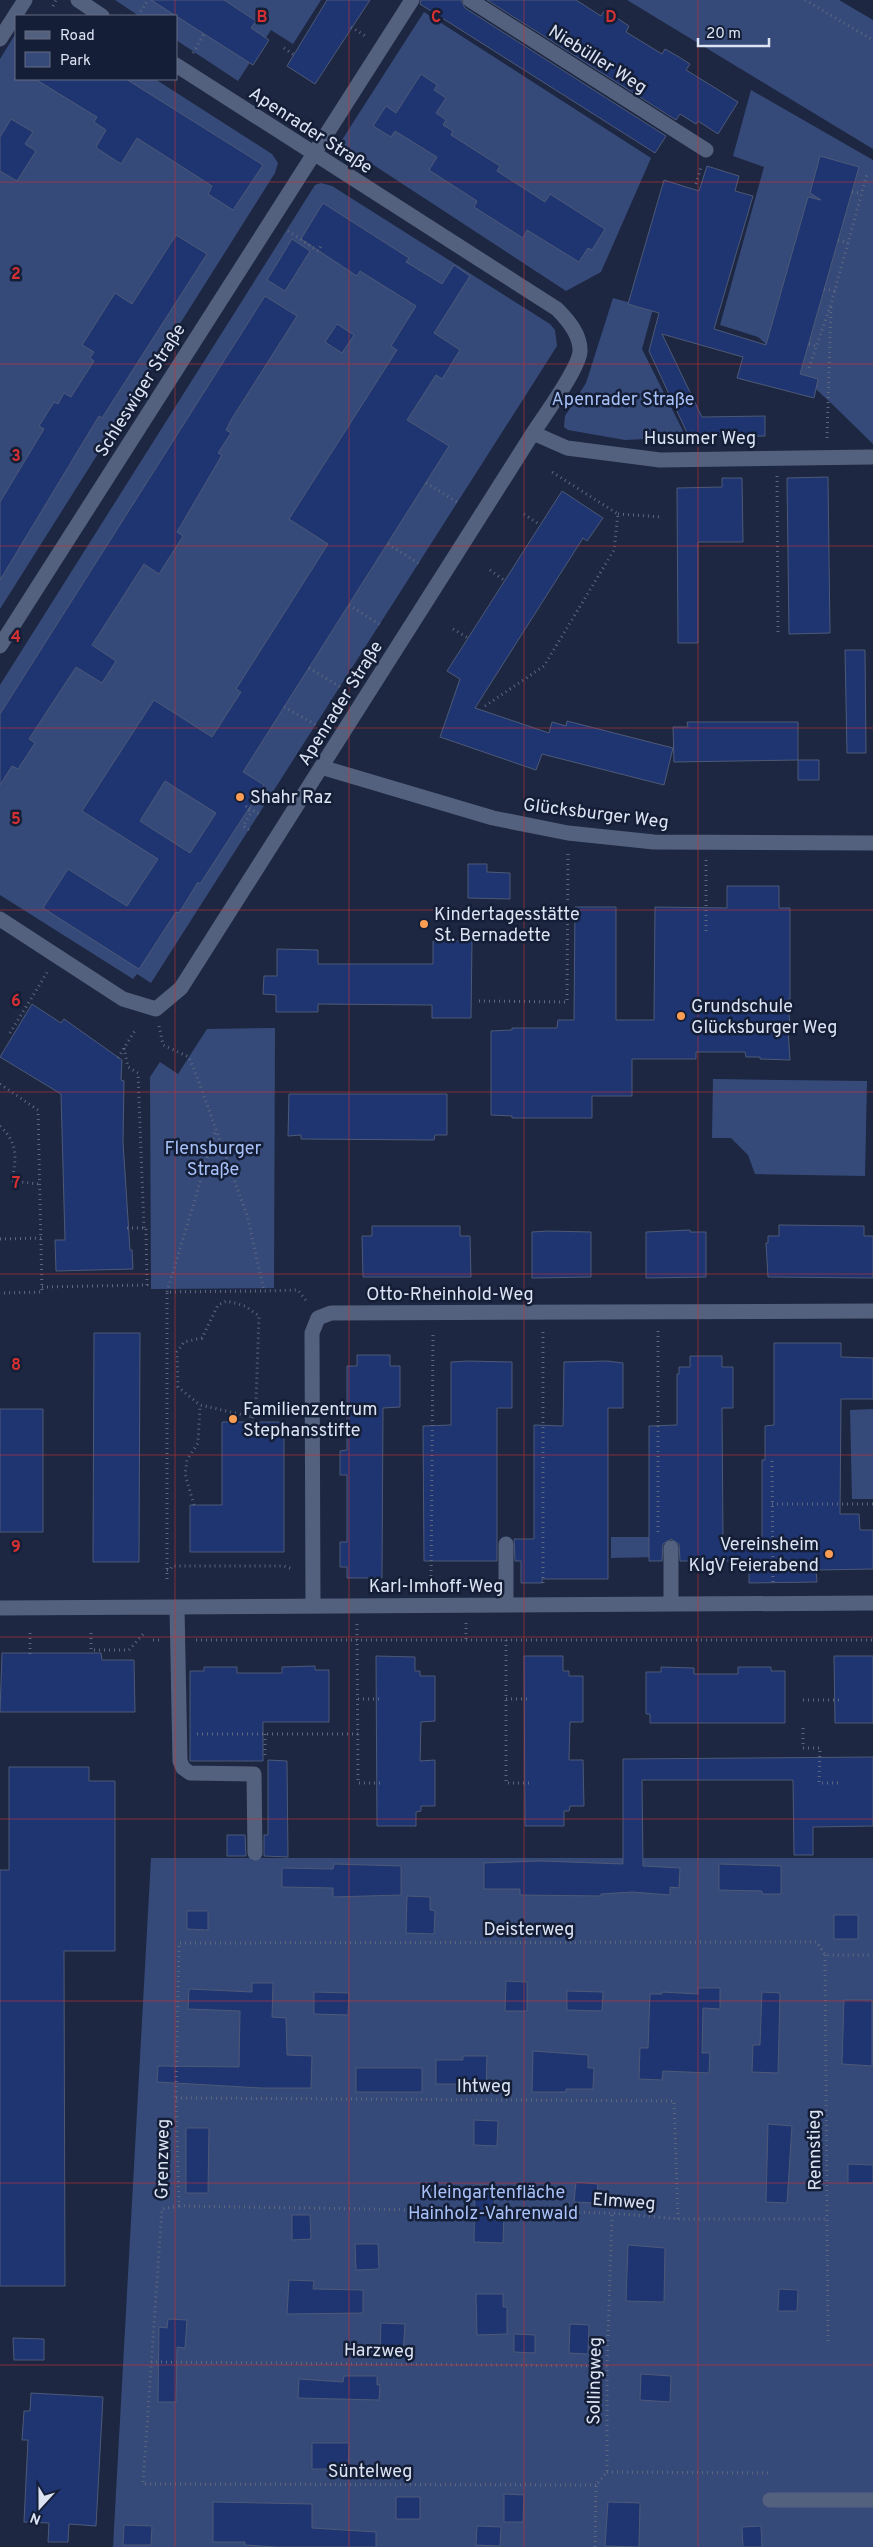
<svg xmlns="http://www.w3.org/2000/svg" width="873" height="2547" font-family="Overpass,sans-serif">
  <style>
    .green { fill: #364a7a }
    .building { fill: #1f3572; stroke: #4d5976; fill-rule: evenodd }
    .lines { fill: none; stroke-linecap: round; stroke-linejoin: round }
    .path { stroke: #5e677e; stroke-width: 3; stroke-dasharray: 1 4; stroke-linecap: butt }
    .minor { stroke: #54617e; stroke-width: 15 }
    .grid { fill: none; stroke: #d63132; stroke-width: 1; stroke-opacity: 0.55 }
    .poi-dot { fill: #fc9d54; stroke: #141e36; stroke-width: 2 }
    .labels { text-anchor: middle; stroke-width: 5; stroke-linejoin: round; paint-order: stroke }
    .street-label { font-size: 18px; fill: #dce4f4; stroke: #141e36 }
    .park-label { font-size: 18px; fill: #a8c1f8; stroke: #141e36 }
    .poi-label { font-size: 18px; fill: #dce4f4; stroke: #141e36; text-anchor: start }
    .grid-label { font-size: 16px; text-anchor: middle; font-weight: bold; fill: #d63132; stroke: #141e36; stroke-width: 5; stroke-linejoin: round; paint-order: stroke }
  </style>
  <rect width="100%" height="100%" fill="#1d2741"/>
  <path class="green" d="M115,0H321L293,44L271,30L238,81L176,40V16H139Z
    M627,0H839L873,20V149Z
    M424,12L651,158L601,272L566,291L340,143Z
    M16,33V79H155L272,154L278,163L275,173L0,609V59Z
    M751,90L873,160V444L829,401L758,337L720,325L764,167L733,156Z
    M321,183L332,186L550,324L555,330L557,346L151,983L137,974L133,979L0,895V685L315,185Z
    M613,298L653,309L642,349L686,437L625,440L568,430L564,427L565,416L586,383Z
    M275,1028L274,1288L151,1289L150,1077L160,1062L178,1074L207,1029Z
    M713,1079L867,1081L865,1176L755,1174L748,1155L731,1138H712Z
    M873,1409V1499H852L850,1410Z
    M611,1537H657V1557L611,1558Z
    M151,1858H873V2547H113Z"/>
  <path class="building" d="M151,0H224L256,21L251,28L269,40L253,65Z
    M327,0H370L315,84L287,66Z
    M421,0H461L465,8L666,136L655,153L420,4Z
    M487,0H576L601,16L605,10L629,26L626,32L662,54L665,49L679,57L690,64L686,70L738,102L718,134L698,121L696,124L680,114L676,120Z
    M421,74L437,85L434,90L446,98L436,113L446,120L443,125L453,131L451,135L500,166L497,171L545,202L550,194L605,229L592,250L588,248L579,262L527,230L523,238L474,207L477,201L429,170L437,157L395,131L391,137L373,126L386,106L396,113Z
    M35,79H126L263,165L233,210L208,194L212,186L137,138L121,164L98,149L96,147L106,130L94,122L97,117Z
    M11,119L33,132L25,144L36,151L17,181L0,171V137Z
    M820,156L859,167L800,374L818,379L814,398L737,378L743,357L662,334L702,417L765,416V436L689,437L649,351L659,313L628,304L664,180L699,191L707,166L739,176L735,191L753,196L714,329L766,345L808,197L821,200L810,193Z
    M323,203L409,258L406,262L442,284L454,265L470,276L434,333L460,350L442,379L436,375L407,420L449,446L243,772L264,785L200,884L198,882L179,913L176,912L139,969L43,908L68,869L127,906L158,859L82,811L154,700L212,737L241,692L236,689L328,544L289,519L397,350L391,346L416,306L360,271L357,276L301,239ZM165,781L216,813L190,853L140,821Z
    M176,235L207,254L102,418L99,416L0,580V502L44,429L39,426L54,402L58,404L64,393L71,397L94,361L90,358L94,352L82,345L115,293L132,304Z
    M292,239L310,251L285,291L267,280Z
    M265,296L297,316L231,420L226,430L231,433L218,453L222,455L177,532L183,536L159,574L144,564L92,645L116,661L102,683L76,667L29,739L35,743L18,769L12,766L0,785V714Z
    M337,324L354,335L342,353L325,342Z
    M828,477L830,633L789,634L787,478Z
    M722,478H742L743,542H698V643H678L677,488L722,487Z
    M562,491L603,518L587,541L583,538L475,708L549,733L552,722L566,726L567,721L673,748L664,785L542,754L536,770L440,737L460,679L447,671Z
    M845,650H865L866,753H847Z
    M687,722H798V760L674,762L673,727H688Z
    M798,760H819V780H798Z
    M468,864H487V872L510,873V899L468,898Z
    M727,886H779V908H790V999H788L790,1029H788L790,1060L760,1059V1057H746L745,1052H696V1059H632V1096H592V1118H512V1116L491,1115V1031L512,1030V1028H557L558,1020H574L575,907H616V1020H654L655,907L727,908Z
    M433,941H472L471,1018H432V1005L318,1004V1012H276V995L263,994L264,976H277V949L318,950V964H433Z
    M32,1004L61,1023L64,1019L122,1060L121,1080L124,1081L123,1142L130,1250H132L133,1269L56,1271L55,1240H65L61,1094L0,1057Z
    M289,1094H447V1135H435L434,1140L301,1139V1135L288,1136Z
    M779,1225L864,1226V1236H873V1278L768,1277L766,1243H768V1236H779Z
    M372,1226H460V1236H470L471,1277H363L362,1236H372Z
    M690,1230V1232H706V1277L646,1278V1232Z
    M548,1231L591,1232V1277L532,1278V1232Z
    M94,1333H140L139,1562H93Z
    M774,1343H841V1357L873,1358V1399H841L840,1514H859L860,1530H873V1569L816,1570L817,1582L749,1583V1561H680L679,1544L671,1539L663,1544L662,1561H649V1426L677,1425V1374H679V1367H690V1356H722V1367H733V1408H722L723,1540H762V1460H765V1426L774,1425Z
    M357,1355H390V1366H400V1407L383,1408L382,1578H347V1567H340V1542H347V1475H340V1451L347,1450V1366H357Z
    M468,1361L512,1362V1408H497V1561H424L423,1426L451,1425V1362Z
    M607,1361L623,1363V1408H608V1579H542V1583H521V1561H515L514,1539H534V1425L563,1426L564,1362Z
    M0,1409H43V1532H0Z
    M222,1422H284V1552H190V1505H222Z
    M2,1653H101L102,1660H134L135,1712H0Z
    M376,1656L415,1657V1671H420V1676H435V1721L421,1722L420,1761L435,1760V1806H421V1811L416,1812V1826H377Z
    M524,1656H563V1671H569V1676H583V1722H570L569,1760H583L584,1806H570L569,1811H564V1826H525Z
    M834,1656H873V1723H835Z
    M315,1666V1670H329V1722H263V1761H190V1671H204V1667H237V1673H282V1667Z
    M661,1667L694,1668V1674H738V1667H771V1671H785V1723H650V1714H646V1672H661Z
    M873,1757V1826L813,1827V1855H794L793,1780H642L643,1866L680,1868L679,1888L670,1887V1895L632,1892L601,1894V1896L520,1895V1889H484V1863L541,1861L623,1864V1759Z
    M268,1760L287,1761L288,1857L264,1856V1835H268Z
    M9,1767H89V1781H115V1951H64L65,2286H0V1870H9Z
    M227,1835H245L246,1856H227Z
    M334,1864L401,1866V1895L333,1897V1888L282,1887V1868L333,1869Z
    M719,1864L781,1866V1894H762V1891L719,1890Z
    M407,1896L430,1897V1910L435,1911L434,1934L406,1933Z
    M187,1911H208V1930L187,1929Z
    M834,1915H858V1939H834Z
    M506,1981L527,1982V2011H505Z
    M252,1983H273L272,2017L286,2018L287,2055L312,2056L311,2088H261L157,2082L158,2066L239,2067L240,2011L188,2009L189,1989L252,1992Z
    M698,1988H720V2009L703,2008L702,2053H710L709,2073L663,2071L662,2080L639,2079L640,2048H648L650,1994H662V1992L698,1994Z
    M567,1991L603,1992L602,2011L567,2010Z
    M314,1992L349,1993L348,2015L314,2014Z
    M762,1992L780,1993L778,2073L752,2072L753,2045H760Z
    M844,2000H872V2066L842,2064Z
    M533,2051L588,2055V2068H594L593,2089H566V2092H532Z
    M463,2056H487L486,2088H463V2084H436V2060H463Z
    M356,2068H422V2092H356Z
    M474,2120L498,2121L497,2146L474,2145Z
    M768,2124L792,2126L787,2203L766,2202Z
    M186,2128H209L208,2193H186Z
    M848,2164L873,2165V2183H848Z
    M576,2182L598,2184L596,2203L574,2202Z
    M475,2185H495L494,2214H504L503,2243L474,2242Z
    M292,2215H310L311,2239L292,2240Z
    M355,2244H378L379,2269L356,2270Z
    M628,2245L665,2248L664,2302L626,2301Z
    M289,2280L314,2281L313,2289L363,2290V2313L287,2314Z
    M779,2289L798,2290L797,2311H778Z
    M476,2294H503V2307H507V2334L477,2335Z
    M168,2319L187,2320L185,2348L177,2347L176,2402H158L159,2327L167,2328Z
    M381,2323L405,2324L403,2352H380Z
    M570,2324L589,2325L588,2354L569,2353Z
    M514,2334L535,2335V2353L514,2352Z
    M13,2338L44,2339V2360H14Z
    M641,2374L671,2376L670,2402L640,2400Z
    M344,2376H377V2385H380L379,2400L298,2398L299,2379L343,2382Z
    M31,2393L103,2397L96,2526L69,2524L68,2542H48L49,2523L24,2522L28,2440H22L24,2411H30Z
    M312,2443H349L348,2469H312Z
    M504,2494L524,2495L523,2522H504Z
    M396,2497H420V2519H396Z
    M213,2502L312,2504V2528L376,2532V2547H277L245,2545V2542H213Z
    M608,2502L640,2503L639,2547L605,2546Z
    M124,2525L152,2526L151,2545H123Z
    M477,2526L501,2527L500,2546L476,2545Z
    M761,2526L762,2547H743L742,2527Z"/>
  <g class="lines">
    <path class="path" d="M805,0L873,40
      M53,6L56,0
      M138,16L148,0
      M351,27L367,37
      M284,48L294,55
      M193,53L204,34
      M696,184L701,167
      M852,192L861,193
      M288,231L318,251L321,246
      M838,240L848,243
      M824,289L835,291
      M809,344L816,346
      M809,368L831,304L867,174
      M827,438L831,307
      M777,476L778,635
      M426,483L460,504
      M524,514L540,525
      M618,514L662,517
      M388,544L421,565
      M490,570L505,581
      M349,605L382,626
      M453,629L468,638
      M309,668L342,688
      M485,706L544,666L614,550L618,514L552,472
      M284,707L318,726
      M246,806L251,813L243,826L251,831
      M249,808L261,815
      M706,860V934
      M479,1001L567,1002L568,853
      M159,1026L163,1045L189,1057L197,1077L247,1215L264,1291L298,1290L307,1302
      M10,1033L48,971
      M124,1048L128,1067L138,1073L144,1228
      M118,1058L136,1029
      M0,1084L38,1110L42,1292L0,1293
      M0,1126C19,1144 16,1158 12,1181L40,1184
      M0,1239L41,1238
      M42,1287L147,1285L146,1228H124
      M167,1292L216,1129
      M658,1331V1535
      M543,1332V1585
      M251,1423L256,1403L259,1316L245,1306L227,1301L218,1305L202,1338L184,1342L177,1352L178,1387L200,1405L252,1417
      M772,1461L773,1586
      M772,1504H873
      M194,1505L185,1474L187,1460L198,1443L200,1405
      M167,1570H170L172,1566H284L293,1569
      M167,1579V1292L264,1291
      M431,1586L433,1332
      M466,1623V1640
      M357,1624L358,1783H383
      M30,1633V1656
      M91,1633V1650H129L144,1633
      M153,1640H160
      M196,1640H873
      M506,1640V1783H531
      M358,1699H382
      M506,1699H531
      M803,1700H841
      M803,1728V1748H820L819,1783H841
      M197,1734H358
      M265,1734V1759
      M825,1955L828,2345
      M176,2098L674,2101L678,2219
      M179,2206L612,2213L678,2219H828
      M151,2362L607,2366
      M607,2472L770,2473
      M596,2485L143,2484L162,2209L179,2206L176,2098L179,1943L817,1942L825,1955H873
      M595,2547L596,2485L607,2472V2366L612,2213"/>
    <path class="minor" d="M78,0L102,16
      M470,0L706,150
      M0,39L25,0
      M533,433L567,448L660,460L871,457
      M0,646L412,0
      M321,767L493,818L568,833L654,842L873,843
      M0,919L123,999L156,1009L181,988L533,433C544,416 578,370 580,352C581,335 568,320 557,309L176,65
      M506,1544V1605
      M671,1548V1603
      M313,1606L312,1333L318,1318L331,1313L873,1311
      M0,1608L873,1603
      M177,1608L180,1761L183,1768L190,1773L254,1774L255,1853
      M770,2500H873"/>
  </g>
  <path class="grid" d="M175,0V16M349,0V2547M524,0V2547M698,0V2547M175,79V2547M0,182H873M0,364H873M0,546H873M0,728H873M0,910H873M0,1092H873M0,1274H873M0,1455H873M0,1637H873M0,1819H873M0,2001H873M0,2183H873M0,2365H873"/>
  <g class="poi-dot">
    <circle cx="240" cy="797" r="5"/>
    <circle cx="424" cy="924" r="5"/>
    <circle cx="681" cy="1016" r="5"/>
    <circle cx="233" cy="1419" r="5"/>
    <circle cx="829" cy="1554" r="5"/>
  </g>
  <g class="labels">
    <g class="street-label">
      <text transform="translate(598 59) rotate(32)" y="6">Niebüller Weg</text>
      <text transform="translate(311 130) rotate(33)" y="6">Apenrader Straße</text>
      <text transform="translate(140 390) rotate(-58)" y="6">Schleswiger Straße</text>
      <text x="700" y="444">Husumer Weg</text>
      <text transform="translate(340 703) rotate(-58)" y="6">Apenrader Straße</text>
      <text transform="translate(596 813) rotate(7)" y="6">Glücksburger Weg</text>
      <text x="450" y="1300">Otto-Rheinhold-Weg</text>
      <text x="436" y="1592">Karl-Imhoff-Weg</text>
      <text x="529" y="1935">Deisterweg</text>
      <text x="484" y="2092">Ihtweg</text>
      <text transform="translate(814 2150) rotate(-91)" y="6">Rennstieg</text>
      <text transform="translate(162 2159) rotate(-89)" y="6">Grenzweg</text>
      <text transform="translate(624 2201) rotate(4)" y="6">Elmweg</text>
      <text transform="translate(379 2350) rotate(1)" y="6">Harzweg</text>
      <text transform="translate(594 2381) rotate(-89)" y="6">Sollingweg</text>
      <text x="370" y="2477">Süntelweg</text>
    </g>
    <g class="park-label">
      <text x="623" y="405">Apenrader Straße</text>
      <text x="213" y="1154">Flensburger<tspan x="213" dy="21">Straße</tspan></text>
      <text x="493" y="2198">Kleingartenfläche<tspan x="493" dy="21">Hainholz-Vahrenwald</tspan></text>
    </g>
    <g class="poi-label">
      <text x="250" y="803">Shahr Raz</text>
      <text x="434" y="920">Kindertagesstätte<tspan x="434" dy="21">St. Bernadette</tspan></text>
      <text x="691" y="1012">Grundschule<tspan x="691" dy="21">Glücksburger Weg</tspan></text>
      <text x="243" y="1415">Familienzentrum<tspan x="243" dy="21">Stephansstifte</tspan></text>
      <text x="819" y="1550" text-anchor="end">Vereinsheim<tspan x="819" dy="21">KlgV Feierabend</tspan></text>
    </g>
  </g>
  <g class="grid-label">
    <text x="262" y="22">B</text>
    <text x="436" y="22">C</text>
    <text x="611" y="22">D</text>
    <text x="16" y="279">2</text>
    <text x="16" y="461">3</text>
    <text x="16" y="642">4</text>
    <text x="16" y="824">5</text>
    <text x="16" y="1006">6</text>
    <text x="16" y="1188">7</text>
    <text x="16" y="1370">8</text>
    <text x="16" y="1552">9</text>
  </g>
  <rect x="15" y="15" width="162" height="65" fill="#141e36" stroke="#646d82"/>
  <rect x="25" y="31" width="25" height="8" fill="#54617e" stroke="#646d82"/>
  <text x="60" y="40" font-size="15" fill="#dce4f4">Road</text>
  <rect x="25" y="52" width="25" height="15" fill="#364a7a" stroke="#646d82"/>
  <text x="60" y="65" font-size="15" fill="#dce4f4">Park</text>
  <g transform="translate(40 2507) rotate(201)" stroke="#141e36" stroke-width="4" paint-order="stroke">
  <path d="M0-4L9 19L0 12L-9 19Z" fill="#dce4f4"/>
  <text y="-8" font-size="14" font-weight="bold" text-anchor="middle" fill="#dce4f4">N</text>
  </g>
  <path d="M698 38v8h71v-8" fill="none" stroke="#dce4f4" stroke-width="2.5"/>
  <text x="706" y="38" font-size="15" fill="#dce4f4" stroke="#141e36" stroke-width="4" paint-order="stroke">20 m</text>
</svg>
